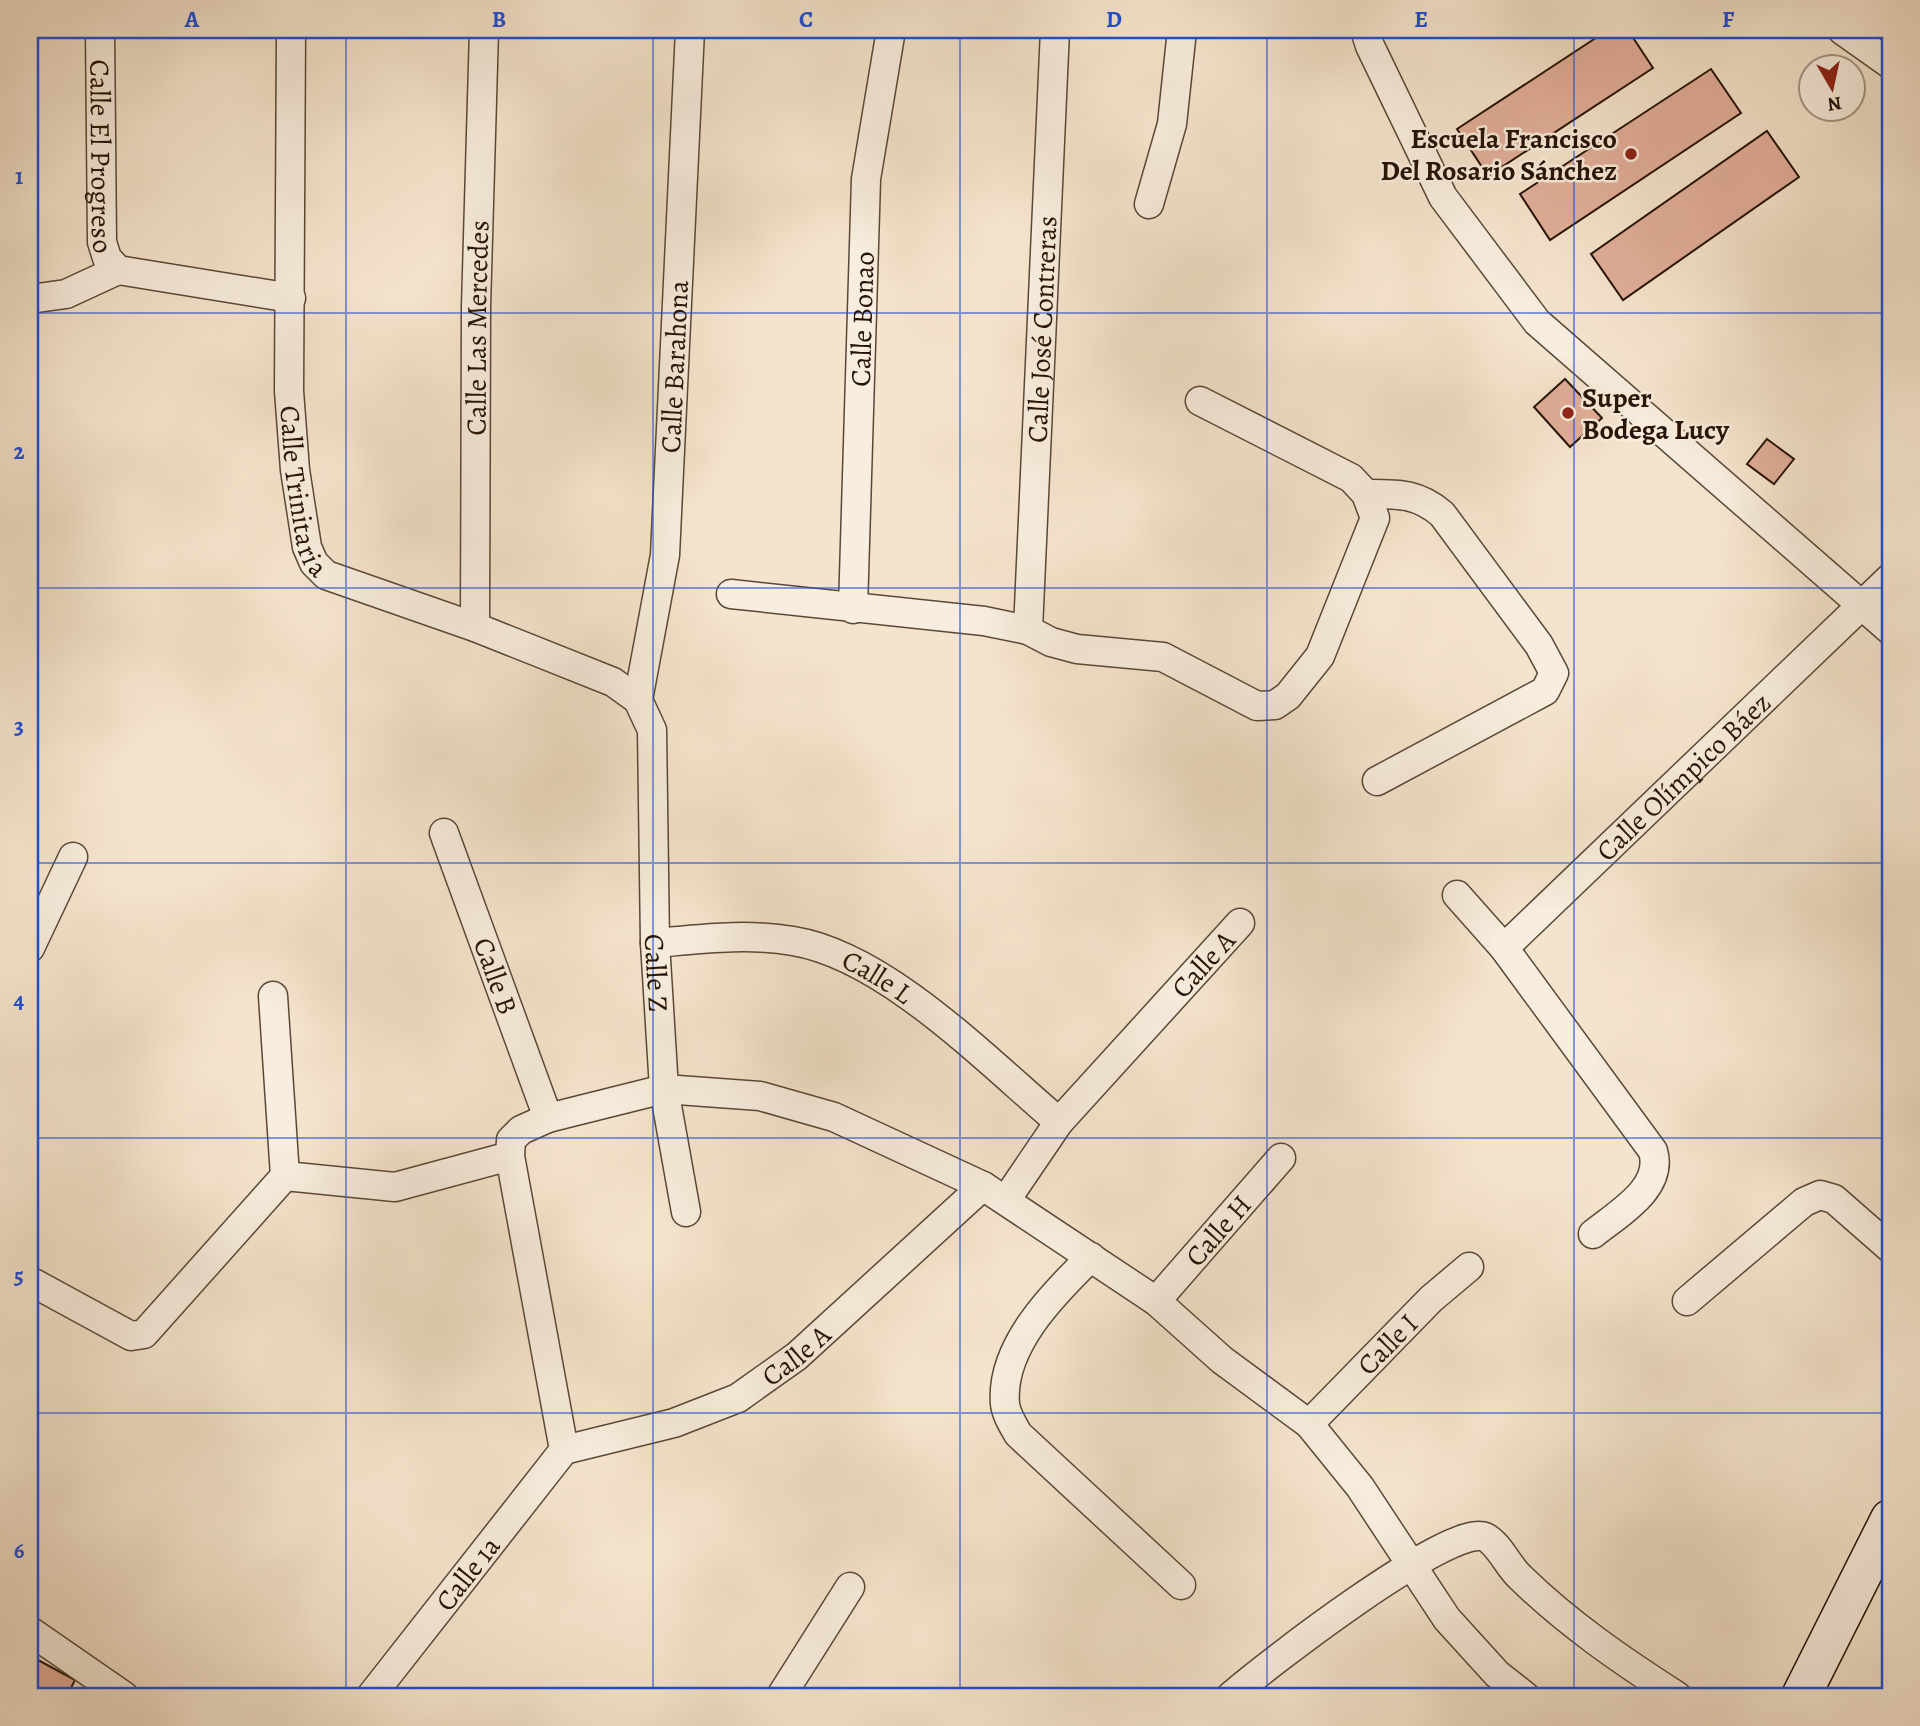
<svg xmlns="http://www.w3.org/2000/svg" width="1920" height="1726" font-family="Alegreya,serif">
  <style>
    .building { fill: #e1ae99; stroke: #271403; stroke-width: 2 }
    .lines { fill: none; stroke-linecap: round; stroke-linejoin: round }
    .minor-casing { stroke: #5a4836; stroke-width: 31 }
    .secondary-casing { stroke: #271403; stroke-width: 41 }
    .minor { stroke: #f8edde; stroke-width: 28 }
    .secondary { stroke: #f8edde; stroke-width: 38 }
    .grid { fill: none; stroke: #1d4ed8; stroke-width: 2; stroke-opacity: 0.55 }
    .poi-dot { fill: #8f2418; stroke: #f8edde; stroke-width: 2.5 }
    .labels { text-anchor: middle; stroke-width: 5; stroke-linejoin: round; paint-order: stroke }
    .poi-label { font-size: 28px; font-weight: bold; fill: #271403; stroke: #f8edde; text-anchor: end }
    .street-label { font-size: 28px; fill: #271403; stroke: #f8edde }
    .neatline { fill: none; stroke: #1d4ed8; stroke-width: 2.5 }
    .grid-label { font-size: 23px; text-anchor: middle; font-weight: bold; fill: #1d4ed8 }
  </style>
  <rect width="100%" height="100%" fill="#f5e4cd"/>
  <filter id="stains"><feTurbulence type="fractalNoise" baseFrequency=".00286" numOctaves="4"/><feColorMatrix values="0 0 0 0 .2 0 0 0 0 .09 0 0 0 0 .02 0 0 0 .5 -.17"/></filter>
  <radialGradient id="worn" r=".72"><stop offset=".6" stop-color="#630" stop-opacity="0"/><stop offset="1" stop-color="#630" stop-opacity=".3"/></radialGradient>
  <path class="building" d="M1608,30H1628L1653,68L1488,176L1457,129Z
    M1711,69L1741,113L1550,240L1520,194Z
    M1767,131L1799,177L1623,300L1591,254Z
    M1565,379L1602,418L1570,447L1534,407Z
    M1767,439L1794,459L1774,484L1747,464Z
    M38,1660L75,1680L67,1696H30V1676Z"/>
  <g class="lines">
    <defs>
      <g id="minor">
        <path id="s1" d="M100,30L102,242L107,258L118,270L291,298"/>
        <path id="s2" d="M291,30L289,391L295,470L307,547L314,563L326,575L475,627L613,682L638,700L652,730L655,943L664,1089L686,1212"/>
        <path d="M1365,30L1370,46L1443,197L1537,322L1890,630"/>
        <path d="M1842,30L1890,64"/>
        <path d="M1149,204L1172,124L1182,30"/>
        <path d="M30,299L66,294L118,270"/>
        <path d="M1366,494C1398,494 1417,493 1442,514L1539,645L1554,673L1545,691L1377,781"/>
        <path d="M731,594L984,621L1028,630L1051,642L1077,649L1163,657L1257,706L1275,705L1288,696L1320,656L1375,518L1366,494L1351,478L1200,401"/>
        <path id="s3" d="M853,609L866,179L891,30"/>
        <path id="s4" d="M475,627L476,307L484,30"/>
        <path id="s5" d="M1028,630L1055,30"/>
        <path id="s6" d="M638,700L665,555L690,30"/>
        <path id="s7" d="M444,833L548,1118"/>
        <path d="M1457,895L1504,948L1653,1151C1664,1188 1619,1213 1593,1234"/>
        <path id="s8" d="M655,943C701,939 747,933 793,941C886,956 988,1062 1059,1122"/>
        <path d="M30,948L73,857"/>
        <path id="s9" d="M1504,948L1890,578"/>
        <path d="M273,996L285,1176"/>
        <path id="s10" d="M1006,1200L1059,1122L1240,923"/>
        <path d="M1091,1257C1053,1294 1000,1347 1005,1404C1006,1414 1013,1425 1018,1434L1181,1585"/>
        <path d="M30,1281L131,1336L144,1334L285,1176L395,1187L510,1156"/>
        <path id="s11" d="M1156,1301L1281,1158"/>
        <path d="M1687,1301L1804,1202L1820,1195L1834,1199L1890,1248"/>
        <path id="s12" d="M1309,1424L1431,1299L1469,1267"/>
        <path d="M564,1450L510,1156L511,1140L521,1130L548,1118L664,1089L760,1096L834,1117L983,1186L1156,1301L1222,1360L1309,1424L1360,1487L1447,1619L1497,1674L1525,1696"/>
        <path id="s13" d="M564,1450L674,1423L738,1398L797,1356L983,1186"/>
        <path d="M30,1631L124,1696"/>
        <path id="s14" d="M371,1696L564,1450"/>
        <path d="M781,1696L850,1587"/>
        <path d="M1231,1696C1263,1668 1451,1522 1485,1537C1499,1544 1508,1566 1520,1577C1567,1623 1622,1661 1677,1696"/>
      </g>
      <path id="secondary" d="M1801,1696L1890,1519"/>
    </defs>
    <use href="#minor" class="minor-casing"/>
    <use href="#secondary" class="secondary-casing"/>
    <use href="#minor" class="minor"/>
    <use href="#secondary" class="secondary"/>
  </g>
  <path class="grid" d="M346,30V1696M653,30V1696M960,30V1696M1267,30V1696M1574,30V1696M30,313H1890M30,588H1890M30,863H1890M30,1138H1890M30,1413H1890"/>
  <g class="poi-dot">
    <circle cx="1631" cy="154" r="7"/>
    <circle cx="1568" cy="413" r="7"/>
  </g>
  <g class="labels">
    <g class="poi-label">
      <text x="1617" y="148">Escuela Francisco<tspan x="1617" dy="32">Del Rosario Sánchez</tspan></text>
      <text x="1582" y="407" text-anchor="start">Super<tspan x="1582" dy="32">Bodega Lucy</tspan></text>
    </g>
    <g class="street-label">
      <text dy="10" stroke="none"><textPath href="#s1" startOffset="126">Calle El Progreso</textPath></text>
      <text dy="10" stroke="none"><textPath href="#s3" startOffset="290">Calle Bonao</textPath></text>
      <text dy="10" stroke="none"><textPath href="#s4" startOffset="299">Calle Las Mercedes</textPath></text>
      <text dy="10" stroke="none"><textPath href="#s5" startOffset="301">Calle José Contreras</textPath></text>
      <text dy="10" stroke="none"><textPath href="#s6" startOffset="336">Calle Barahona</textPath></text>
      <text dy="10" stroke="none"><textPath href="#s2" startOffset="462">Calle Trinitaria</textPath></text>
      <text dy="10" stroke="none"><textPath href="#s9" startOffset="248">Calle Olímpico Báez</textPath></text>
      <text dy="10" stroke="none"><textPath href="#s10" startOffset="308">Calle A</textPath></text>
      <text dy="10" stroke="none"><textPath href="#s2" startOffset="1166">Calle Z</textPath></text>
      <text dy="10" stroke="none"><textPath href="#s7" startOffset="152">Calle B</textPath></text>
      <text dy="10" stroke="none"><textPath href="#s8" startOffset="231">Calle L</textPath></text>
      <text dy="10" stroke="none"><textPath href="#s11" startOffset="94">Calle H</textPath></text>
      <text dy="10" stroke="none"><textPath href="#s12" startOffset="112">Calle I</textPath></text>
      <text dy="10" stroke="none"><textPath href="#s13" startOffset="254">Calle A</textPath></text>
      <text dy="10" stroke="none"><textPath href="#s14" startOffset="156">Calle 1a</textPath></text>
    </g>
  </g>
  <rect width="1920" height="1726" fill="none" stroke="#f5e4cd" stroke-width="77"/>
  <g transform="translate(1832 88) rotate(171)"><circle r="33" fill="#f8edde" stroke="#a49686" stroke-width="2"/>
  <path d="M0-5L12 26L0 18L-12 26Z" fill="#8f2418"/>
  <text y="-10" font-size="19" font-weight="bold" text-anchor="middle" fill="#271403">N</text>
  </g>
  <rect x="38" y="38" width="1844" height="1650" class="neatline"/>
  <g class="grid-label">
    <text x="192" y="27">A</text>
    <text x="499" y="27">B</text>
    <text x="806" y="27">C</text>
    <text x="1114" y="27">D</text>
    <text x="1421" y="27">E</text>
    <text x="1728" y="27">F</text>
    <text x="19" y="184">1</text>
    <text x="19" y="459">2</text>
    <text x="19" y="734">3</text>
    <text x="19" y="1008">4</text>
    <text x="19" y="1283">5</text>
    <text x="19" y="1558">6</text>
  </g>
  <rect width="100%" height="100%" filter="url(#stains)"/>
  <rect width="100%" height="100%" fill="url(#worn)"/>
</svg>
